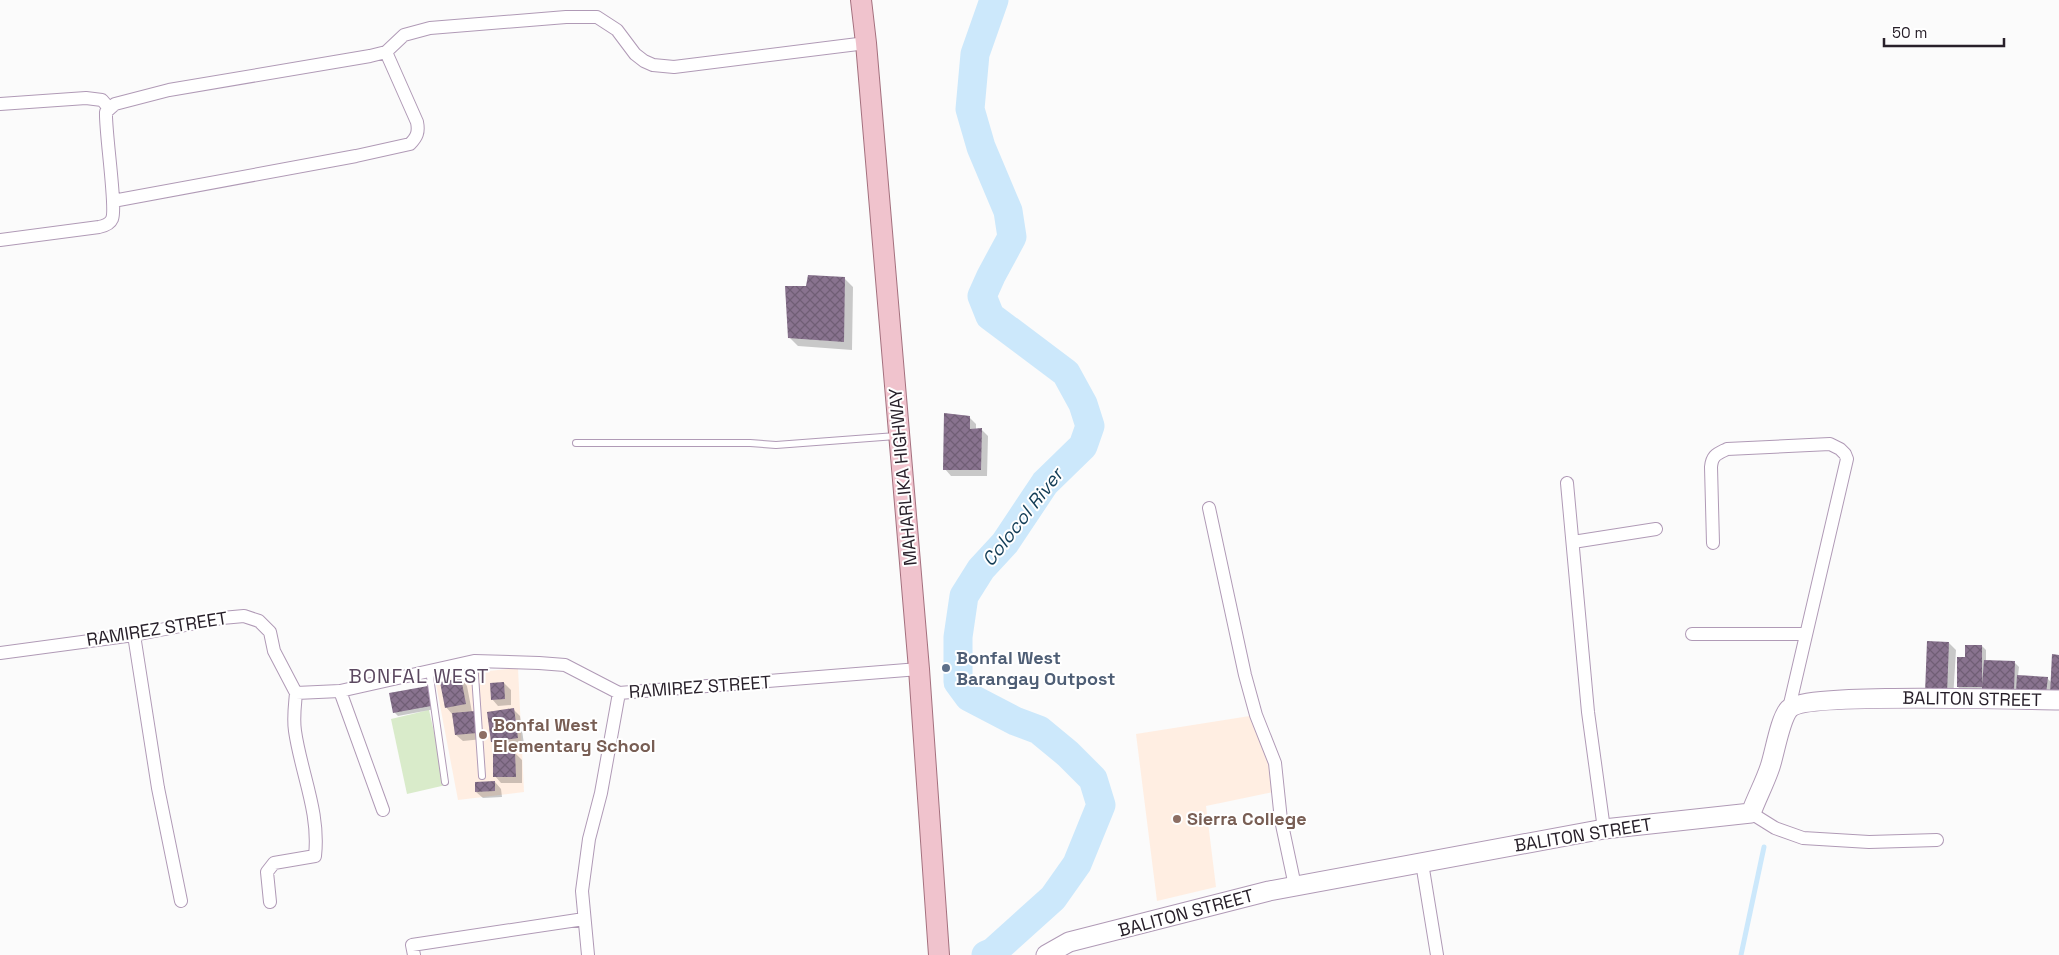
<svg xmlns="http://www.w3.org/2000/svg" width="2059" height="955" font-family="'Space Grotesk',sans-serif">
  <style>
    .education { fill: #ffeee2 }
    .green { fill: #d9ebca }
    .shadow { fill: #0003 }
    .lines { fill: none; stroke-linecap: round; stroke-linejoin: round }
    .stream { stroke: #cce8fb; stroke-width: 5 }
    .river { stroke: #cce8fb; stroke-width: 29 }
    .building { fill: url(#building-cross-hatch) }
    .lane-casing { stroke: #b09ab6; stroke-width: 8 }
    .street-casing { stroke: #b09ab6; stroke-width: 14 }
    .secondary-casing { stroke: #b09ab6; stroke-width: 21 }
    .primary-casing { stroke: #a4707e; stroke-width: 22 }
    .lane { stroke: #fff; stroke-width: 6 }
    .street { stroke: #fff; stroke-width: 12 }
    .secondary { stroke: #fff; stroke-width: 19 }
    .primary { stroke: #f0c3cd; stroke-width: 20 }
    .service-dot { fill: #5c6f8a; stroke: #fff; stroke-width: 2 }
    .education-dot { fill: #8d6e63; stroke: #fff; stroke-width: 2 }
    .labels { text-anchor: middle; stroke-width: 4; stroke-linejoin: round; paint-order: stroke }
    .street-label { font-size: 18px; fill: #28202a; stroke: #fff }
    .service-label { font-size: 18px; font-weight: bold; fill: #4e5e75; stroke: #fff; text-anchor: start }
    .education-label { font-size: 18px; font-weight: bold; fill: #785e54; stroke: #fff; text-anchor: start }
    .water-label { font-size: 19px; font-style: italic; fill: #123d56; stroke: #fff }
    .quarter-label { font-size: 20px; letter-spacing: 1px; fill: #5c4961; stroke: #fff }
  </style>
  <defs>
    <pattern id="building-cross-hatch" width="8" height="8" patternUnits="userSpaceOnUse" patternTransform="scale(1.25)"><rect width="8" height="8" fill="#89738f"/><path d="M0 0l8 8M0 8l8-8" fill="none" stroke="#705e75"/></pattern>
  </defs>
  <rect width="100%" height="100%" fill="#fbfbfb"/>
  <path class="education" d="M518,668L524,792L458,800L435,679L469,673Z
    M1256,715L1278,791L1206,806L1216,887L1157,901L1136,734Z"/>
  <path class="green" d="M429,710L446,785L407,794L391,719Z"/>
  <path class="shadow" d="M844,278L853,287L852,350L798,346L789,337Z
    M969,417L976,424V430L981,429L988,436L987,476H951L945,469Z
    M1949,643L1956,650L1953,700L1933,699Z
    M1982,646L1986,650V661L2015,663L2019,667L2018,676L2047,678L2052,683L2059,656L2050,693L1962,691L1958,687L1966,658Z
    M461,679L467,686L472,712L481,719L483,739L463,741L456,735L452,714L446,707Z
    M504,683L511,690V705L498,706L492,699Z
    M427,687L432,692L435,709L398,716L394,712Z
    M513,709L520,716L524,744L499,748L493,741Z
    M515,753L522,760V783H501L495,776Z
    M495,782L501,789L502,797L483,798L476,792Z"/>
  <g class="lines">
    <path class="stream" d="M1741,955L1764,847"/>
    <path class="river" d="M986,955L993,952L1053,898L1077,864L1101,805L1093,779L1068,754L1039,730L1015,721L969,697L958,682V637L964,596L981,569L1005,543L1045,483L1083,446L1090,426L1083,404L1066,373L990,316L982,296L991,276L1012,237L1008,211L981,147L970,109L975,54L994,0"/>
  </g>
  <path class="building" d="M808,275L845,277L844,342L788,338L785,286H806Z
    M944,413L970,416V429L982,428L981,470H943Z
    M1927,641L1949,642L1947,694L1925,693Z
    M1965,645H1982V685L1984,660L2015,661L2014,691L1982,689V687H1957V657H1965Z
    M2052,654L2059,655V695L2050,694Z
    M2017,675L2048,677L2046,694L2016,692Z
    M461,678L466,704L445,708L440,682Z
    M504,682L505,699L491,700L490,683Z
    M428,686L431,706L393,713L389,693Z
    M514,708L518,738L491,742L487,712Z
    M475,711L477,733L455,735L452,713Z
    M493,752H515L516,777H493Z
    M495,781V791L475,792V782Z"/>
  <g class="lines">
    <defs>
      <path id="lane" d="M576,443H750L776,445L896,436
        M474,661L482,776
        M429,670L445,782"/>
      <path id="street" d="M0,104L86,98L102,100L109,108
        M113,201L356,156L410,144C417,137 419,132 417,122L386,52
        M0,240L99,227C104,226 110,224 112,219C117,208 105,131 106,112L115,104L169,90L370,56L386,52L404,35L430,28L566,17H597L617,30L635,54L644,61L653,65L674,67L866,43
        M1567,483L1588,712L1604,829
        M1209,508L1245,675L1256,715L1275,763L1281,820L1295,886
        M1573,542L1656,529
        M1713,543L1711,467C1712,455 1717,454 1727,449L1830,444L1840,449L1845,454L1847,459L1789,708
        M1692,634H1806
        M134,635L158,788L181,901
        M0,653L134,635L222,618L244,616L259,621L270,632L274,651L296,693L340,691L474,661L539,663L565,665L619,693L919,669
        M340,691L383,810
        M1751,813L1775,828L1803,838L1869,842L1937,840
        M1422,863L1437,955
        M270,902L267,872L274,863L315,856C320,812 301,773 295,731C293,718 295,705 296,693
        M414,955L412,945L584,919
        M588,955L582,891L589,839L601,793L619,693"/>
      <path id="secondary" d="M1046,955L1069,942L1269,891L1604,829L1751,813C1757,797 1765,782 1770,767C1775,752 1780,719 1789,709C1804,692 2024,700 2059,700"/>
      <path id="primary" d="M861,0L866,43L919,669L939,955"/>
    </defs>
    <use href="#lane" class="lane-casing"/>
    <use href="#street" class="street-casing"/>
    <use href="#secondary" class="secondary-casing"/>
    <use href="#primary" class="primary-casing"/>
    <use href="#lane" class="lane"/>
    <use href="#street" class="street"/>
    <use href="#secondary" class="secondary"/>
    <use href="#primary" class="primary"/>
  </g>
  <circle class="service-dot" cx="946" cy="668" r="5"/>
  <g class="education-dot">
    <circle cx="483" cy="735" r="5"/>
    <circle cx="1177" cy="819" r="5"/>
  </g>
  <g class="labels">
    <g class="street-label">
      <text transform="translate(903 477) rotate(-95)" y="6">MAHARLIKA HIGHWAY</text>
      <text transform="translate(157 629) rotate(-9)" y="6">RAMIREZ STREET</text>
      <text transform="translate(700 687) rotate(-4)" y="6">RAMIREZ STREET</text>
      <text transform="translate(1972 699) rotate(1)" y="6">BALITON STREET</text>
      <text transform="translate(1583 835) rotate(-9)" y="6">BALITON STREET</text>
      <text transform="translate(1186 913) rotate(-15)" y="6">BALITON STREET</text>
    </g>
    <g class="service-label">
      <text x="956" y="664">Bonfal West<tspan x="956" dy="21">Barangay Outpost</tspan></text>
    </g>
    <g class="education-label">
      <text x="493" y="731">Bonfal West<tspan x="493" dy="21">Elementary School</tspan></text>
      <text x="1187" y="825">Sierra College</text>
    </g>
    <g class="water-label">
      <text transform="translate(1022 517) rotate(-52)" y="7">Colocol River</text>
    </g>
    <g class="quarter-label">
      <text x="419" y="683">BONFAL WEST</text>
    </g>
  </g>
  <path d="M1884 38v8h120v-8" fill="none" stroke="#28202a" stroke-width="2.5"/>
  <text x="1892" y="38" font-size="15" fill="#28202a" stroke="#ffffff" stroke-width="4" paint-order="stroke">50 m</text>
</svg>
